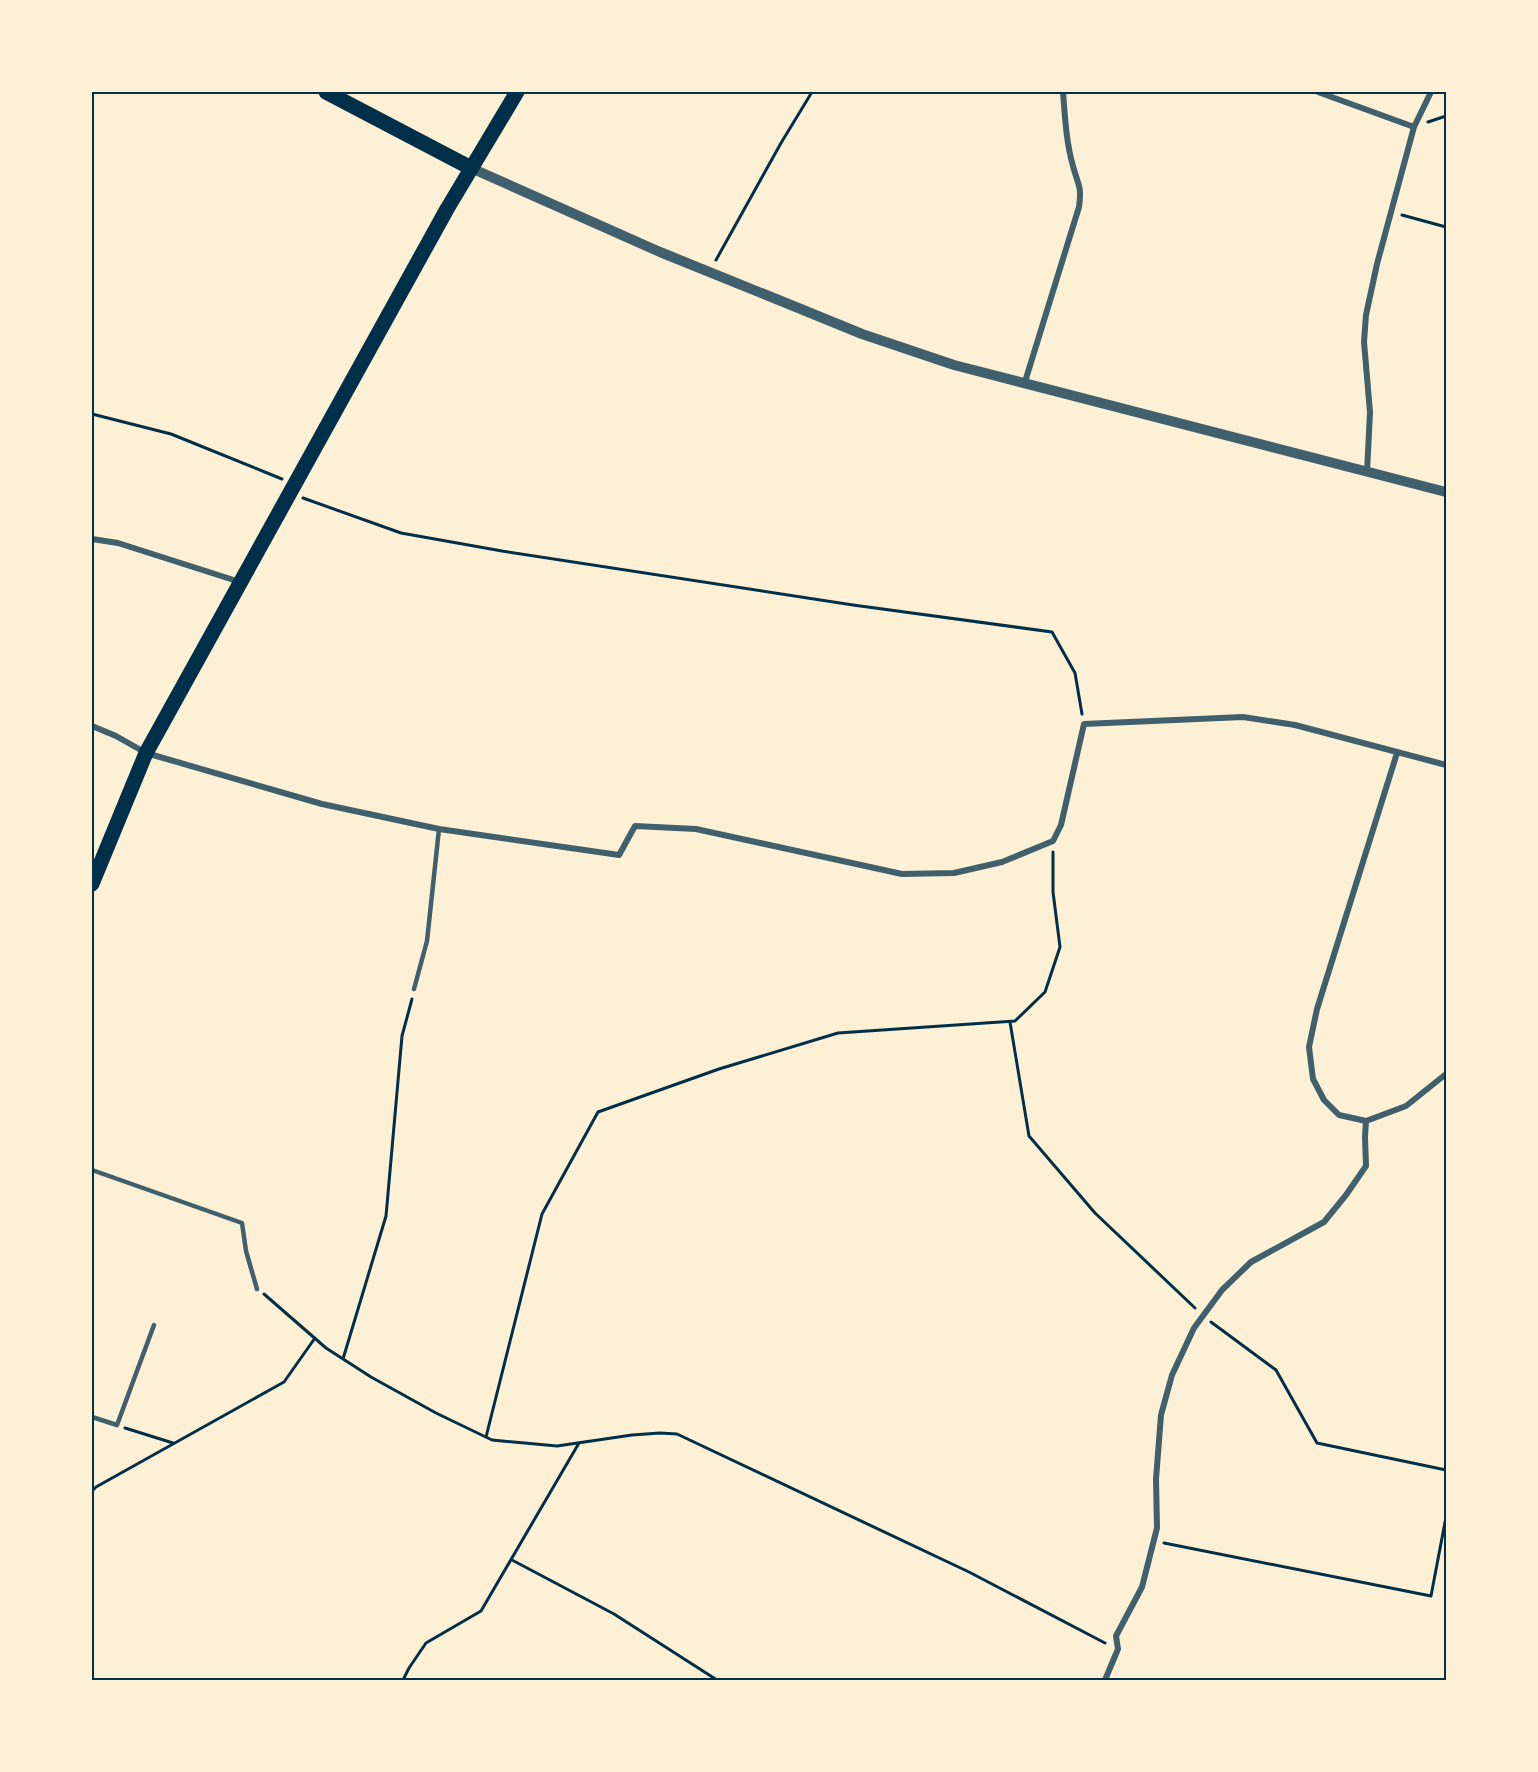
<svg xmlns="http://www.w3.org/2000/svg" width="1538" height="1772" font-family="Helvetica,sans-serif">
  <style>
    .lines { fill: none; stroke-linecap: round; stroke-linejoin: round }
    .path { stroke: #003049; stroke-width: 3 }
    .service { stroke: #3f606c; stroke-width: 4.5 }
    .minor { stroke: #3f606c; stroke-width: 6 }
    .tertiary { stroke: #3f606c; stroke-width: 10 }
    .primary { stroke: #003049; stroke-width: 15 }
    .neatline { fill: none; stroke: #003049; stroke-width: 2 }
  </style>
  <rect width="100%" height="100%" fill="#fdf0d5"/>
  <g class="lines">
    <path class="path" d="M1428,122L1446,116
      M1402,215L1446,227
      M716,260L781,143L812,92
      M92,414L171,434L282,479
      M303,498L401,533L502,551L853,605L1052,632L1075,673L1082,714
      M1010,1022L1029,1136L1095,1213L1195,1308
      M264,1294L326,1348L371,1377L436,1413L492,1440L557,1446L632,1435L660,1433L677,1434L969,1572L1105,1643
      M1211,1322L1276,1370L1317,1443L1446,1470
      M343,1359L386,1216L402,1036L412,999
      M125,1428L173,1443
      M486,1437L542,1214L598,1112L719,1069L838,1033L1015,1021L1045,992L1060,947L1053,892V852
      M92,1491L96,1487L284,1382L315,1338
      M1164,1543L1431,1596L1446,1517
      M512,1560L614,1614L717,1680
      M403,1680L409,1668L426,1643L481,1611L579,1443"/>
    <path class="service" d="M414,989L427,941L439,829
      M92,1170L242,1223L246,1251L257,1289
      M92,1417L117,1425L154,1325"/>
    <path class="minor" d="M1318,92L1414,127
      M1024,385L1079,207C1082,185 1078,186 1073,166C1066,142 1065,116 1063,92
      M1367,472L1370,412L1364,342L1366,315L1377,264L1414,127L1431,92
      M92,539L118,543L240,582
      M92,726L116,736L146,753L322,804L439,829L619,855L635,826L696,829L902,874L954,873L1002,862L1053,841L1061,825L1084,724L1243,717L1295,725L1446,765
      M1397,753L1317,1009L1309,1047L1313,1079L1324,1100L1339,1115L1366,1121L1406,1106L1446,1074
      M1105,1680L1118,1649L1116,1636L1142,1587L1157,1528L1156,1479L1161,1415L1172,1375L1194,1328L1222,1290L1251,1262L1324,1222L1346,1195L1366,1166L1365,1137L1366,1121"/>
    <path class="tertiary" d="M471,168L660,252L791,305L862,334L954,365L1446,492"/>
    <path class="primary" d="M326,92L471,168
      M92,884L146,753L447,209L517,92"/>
  </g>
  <rect width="1538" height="1772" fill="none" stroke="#fdf0d5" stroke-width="186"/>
  <rect x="93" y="93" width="1352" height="1586" class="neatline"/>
</svg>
